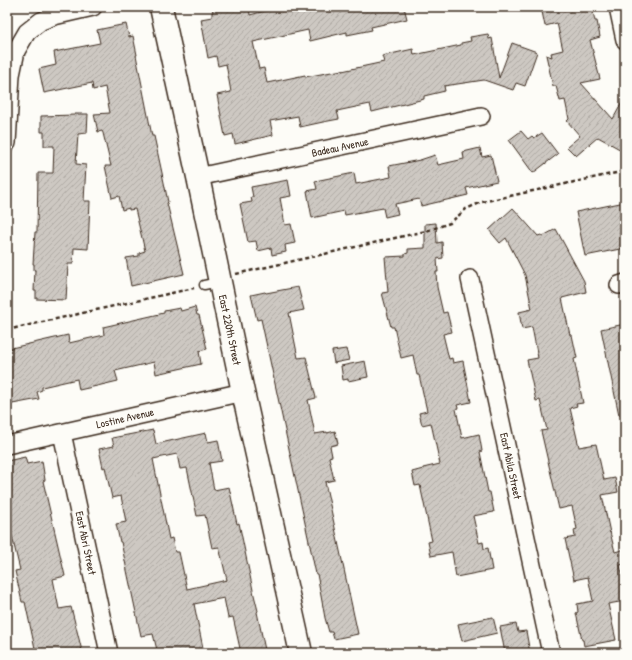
<svg xmlns="http://www.w3.org/2000/svg" width="632" height="660" font-family="'Patrick Hand',sans-serif">
  <style>
    .building { fill: url(#building-hatch); stroke: #3b2a1e; fill-rule: evenodd }
    .lines { fill: none; stroke-linecap: round; stroke-linejoin: round }
    .lane-casing { stroke: #3b2a1e; stroke-width: 11 }
    .street-casing { stroke: #3b2a1e; stroke-width: 20 }
    .secondary-casing { stroke: #3b2a1e; stroke-width: 25 }
    .path { stroke: #3b2a1e; stroke-width: 2.5; stroke-dasharray: 4 3; stroke-linecap: butt }
    .lane { stroke: #fdfcf7; stroke-width: 8 }
    .street { stroke: #fdfcf7; stroke-width: 17 }
    .secondary { stroke: #fdfcf7; stroke-width: 22 }
    .labels { text-anchor: middle; stroke-width: 3; stroke-linejoin: round; paint-order: stroke }
    .street-label { font-size: 11px; fill: #3b2a1e; stroke: #fdfcf7 }
  </style>
  <defs>
    <pattern id="building-hatch" width="6" height="6" patternUnits="userSpaceOnUse"><rect width="6" height="6" fill="#cdc8c2"/><path d="M-1 1l2-2M0 6l6-6M5 7l2-2" fill="none" stroke="#b1aca6"/></pattern>
  </defs>
  <rect width="100%" height="100%" fill="#fdfcf7"/>
  <filter id="ink" filterUnits="userSpaceOnUse"><feTurbulence type="fractalNoise" baseFrequency=".025" numOctaves="2"/><feDisplacementMap in="SourceGraphic" scale="8" xChannelSelector="R" yChannelSelector="G"/><feConvolveMatrix kernelMatrix="1 2 1 2 8 2 1 2 1" color-interpolation-filters="sRGB"/></filter>
  <g filter="url(#ink)">
    <path class="building" d="M212,7H249L250,15L279,7H404L407,19L371,27L372,30L347,35V32L310,41L308,30L253,42L259,69L264,68L267,83L305,75V77L342,70V71L384,62L382,56L413,49L414,55L461,45V43L471,41L470,37L488,34L489,39L492,38L499,78L512,43L537,52L525,86L516,83L513,90L484,80L444,86L445,91L424,96V99L372,112L370,104L337,111L339,119L323,122L300,127L298,116L270,121L273,135L235,144L233,134L225,136L217,95L231,92L226,64L218,66L216,56L208,58L201,19L212,17V12H213Z
      M541,7H592L595,21H597L600,37L590,40L600,79L581,83L613,119L625,97V152L598,137L576,156L567,147L580,136L567,121L569,119L565,100L560,101L556,86H553L546,55L552,57L551,53L563,50L557,23L545,26Z
      M126,24L129,37L133,36L137,55H136L152,136H154L162,173L168,202L167,203L184,274L131,286L126,258L139,256V253L145,251L135,209L129,210V208L122,210L119,196L112,198L105,166H111L103,133L102,131L98,132L94,114L110,113L105,87L93,90L92,83L44,93L39,69L56,65L54,52L100,43L97,30Z
      M75,114H88L87,133L78,134L76,164L86,165L84,201H90L88,249L74,248L73,264H68L66,300L36,299V291H34L35,270H34V264H33L35,232H37L38,173H53L54,146H44V132H41V116L75,115Z
      M521,131L528,139L532,136L534,138L542,133L558,154L533,173L509,140Z
      M480,148L482,157L491,155L497,181L466,188L468,195L421,206L419,199L395,204L398,214L385,217L383,208L345,215L344,211L312,218L307,191L317,189L315,181L354,173L356,184L391,177L389,166L420,160L435,155L438,165L464,159L463,152Z
      M288,180L291,196L280,198L285,225L291,224L295,243L285,245L286,252L272,255L271,248L258,251L256,241L248,242L240,204L252,202L251,197H253L251,187Z
      M625,202V248L585,256L576,212Z
      M513,208L538,236L541,235L543,236L556,229L584,281L586,292L562,298L570,335H572L577,358L574,359L583,403L576,404L577,406L570,408L579,447L596,444L604,480L615,478L618,492L602,495L610,533V532L615,552L625,549V564L620,565L625,588V601L608,604L616,640L584,646L583,640H582L576,613L578,612L577,604L593,601L588,577L574,580L565,539L575,537L574,530L577,529L572,506L559,509L541,431L547,430L540,400L536,401L527,360L538,358L532,327L522,329L519,312L532,309L525,275L506,238L500,243L489,230Z
      M436,223L437,243L442,242L443,258L437,259L438,272H436L437,287L443,313L447,312L452,332L443,334L449,359L452,358L453,363L463,361L471,402L457,405L458,408L456,409L462,438L479,434L482,451L480,452L488,492H490L494,512L473,516L479,543L483,542L484,549L488,548L492,570L456,577L452,552L431,556L428,542L432,541L420,485L415,486L412,472L423,469V468L440,464L431,423L422,425L419,413L427,411L419,375H417L413,355L401,358L394,327H391L382,293L388,292L385,257L405,256V254L408,253V249L425,248V224Z
      M298,287L304,310L289,313L298,358L306,357L316,398L308,400L315,434L327,432V433L335,431L338,444L330,446L332,456L329,457L334,480L325,482L358,634L334,639L332,632H329L325,618L317,574H316L261,319L257,320L251,295L265,292L266,293Z
      M195,307L197,315H199L207,349L199,351L201,364L156,374L154,362L115,371L118,381L97,386L79,390L77,379L42,387V390L37,392L39,399L7,405V349L68,335L69,343L104,335L103,327L164,313V311L180,308L181,311Z
      M625,324V414L619,415L601,329Z
      M346,349L349,360L334,363L332,351Z
      M365,361L368,377L348,381V379L343,380L341,366Z
      M153,430L156,444L206,433L208,442L218,440L222,461L209,463L214,490L229,487L237,524L239,523L254,595L258,611L257,612L265,650L252,653H241L233,617L228,618L224,598L194,604L204,653H163L162,649L157,650L153,634L141,636L129,580L121,542H120L116,524L126,522L121,496L112,498L105,467L103,468L99,449L114,446L112,438ZM177,454L180,469L187,468L197,516L205,515L212,548L219,547L227,580L187,589L179,552H175L172,538L169,539L153,459Z
      M25,457L27,464L42,461L45,480L43,481L65,576L53,579L59,609L71,607L82,651L73,653H36L25,602H22L15,571L20,570L10,528H7V461Z
      M493,617L497,633L462,641L458,624Z
      M516,624L518,632L526,631L530,653H505L500,627Z"/>
    <g class="lines">
      <defs>
        <path id="lane" d="M204,285L219,282"/>
        <path id="street" d="M618,7L625,40
          M7,143L11,75L16,51L27,32L41,21L54,16L93,7
          M198,177L481,116
          M470,279L551,653
          M619,285L625,283
          M62,433L109,653
          M7,445L243,392"/>
        <path id="secondary" d="M161,7L198,177L243,392L301,653"/>
      </defs>
      <use href="#lane" class="lane-casing"/>
      <use href="#street" class="street-casing"/>
      <use href="#secondary" class="secondary-casing"/>
      <path class="path" d="M236,274L426,231L450,223L466,209L482,202L625,171
        M7,330L194,288"/>
      <use href="#lane" class="lane"/>
      <use href="#street" class="street"/>
      <use href="#secondary" class="secondary"/>
    </g>
  </g>
  <g class="labels">
    <g class="street-label">
      <text transform="translate(340 147) rotate(-12)" y="4">Badeau Avenue</text>
      <text transform="translate(230 330) rotate(78)" y="4">East 220th Street</text>
      <text transform="translate(125 418) rotate(-13)" y="4">Lostine Avenue</text>
      <text transform="translate(511 466) rotate(78)" y="4">East Abila Street</text>
      <text transform="translate(86 543) rotate(78)" y="4">East Abri Street</text>
    </g>
  </g>
  <rect width="632" height="660" fill="none" stroke="#fdfcf7" stroke-width="24"/>
  <rect x="12" y="12" width="608" height="636" fill="none" stroke="#3b2a1e" stroke-width="1.5" filter="url(#ink)"/>
</svg>
